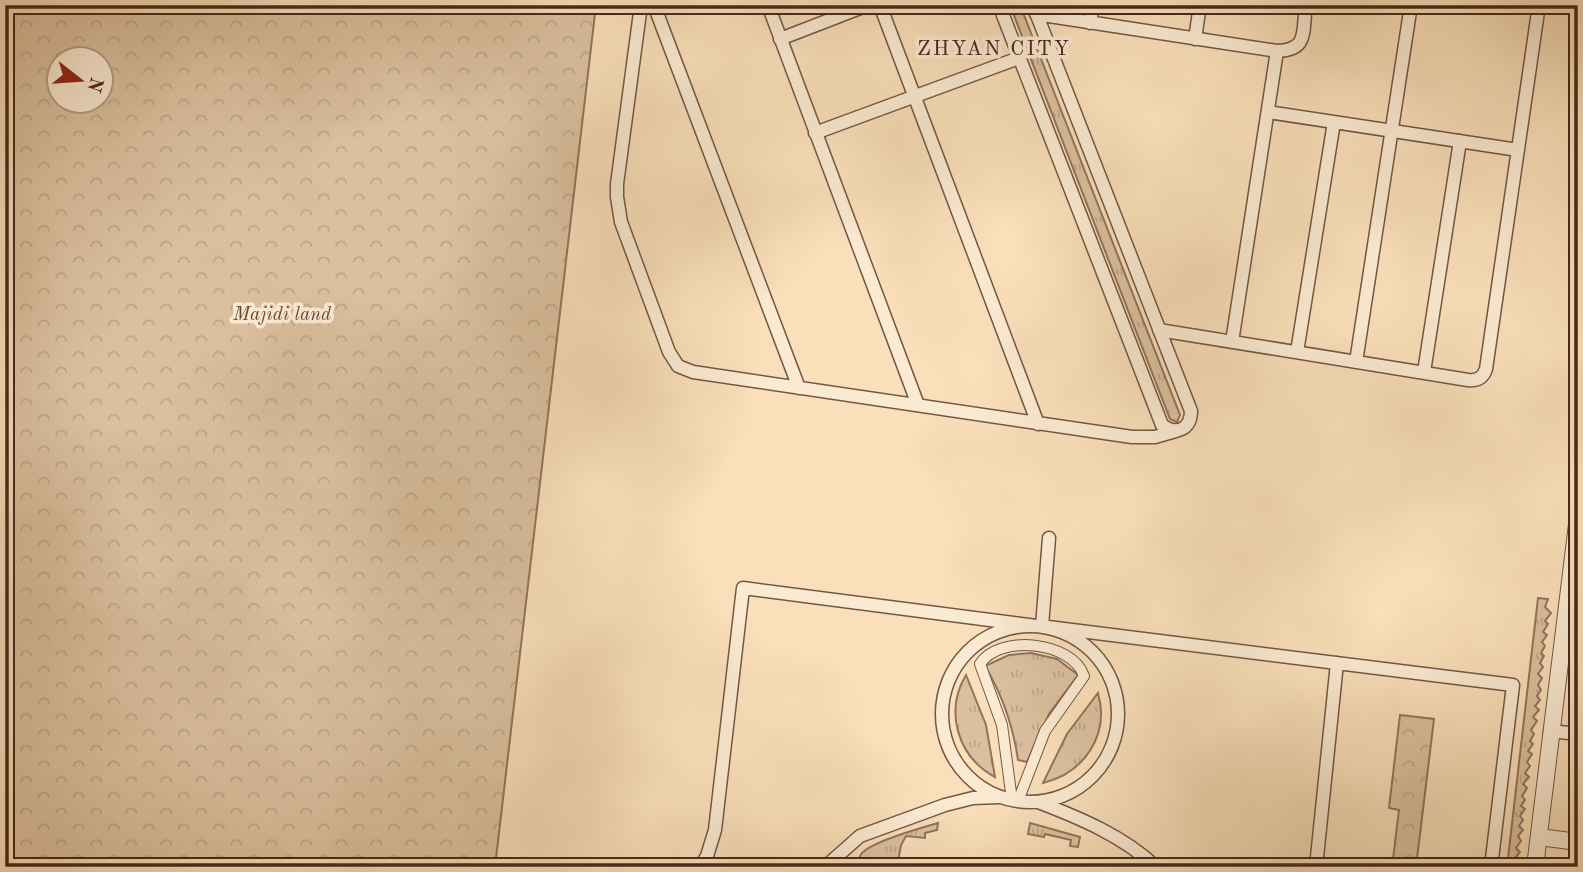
<svg xmlns="http://www.w3.org/2000/svg" width="1583" height="872" font-family="'Old Standard TT',serif">
  <style>
    .grass { fill: url(#grass-tufts); stroke: #92745d; stroke-width: 2 }
    .forest { fill: url(#forest-crowns); stroke: #92745d; stroke-width: 2; fill-rule: evenodd }
    .lines { fill: none; stroke-linecap: round; stroke-linejoin: round }
    .pedestrian-casing { stroke: #745643; stroke-width: 12 }
    .minor-casing { stroke: #745643; stroke-width: 15 }
    .tertiary-casing { stroke: #745643; stroke-width: 18 }
    .pedestrian { stroke: #fbead2; stroke-width: 10 }
    .minor { stroke: #fbead2; stroke-width: 12 }
    .tertiary { stroke: #fbead2; stroke-width: 16 }
    .labels { text-anchor: middle; stroke-width: 7; stroke-linejoin: round; paint-order: stroke }
    .park-label { font-size: 19px; font-style: italic; fill: #654635; stroke: #fbead2 }
    .neighbourhood-label { font-size: 21px; letter-spacing: 2px; fill: #48281b; stroke: #fbead2 }
  </style>
  <defs>
    <pattern id="grass-tufts" width="24" height="20" patternUnits="userSpaceOnUse" patternTransform="scale(1.75)"><rect width="24" height="20" fill="#dbc09f"/><path d="M3 7l-1-3M5 7V3M7 7l1-3M15 17l-1-3M17 17v-4M19 17l1-3" fill="none" stroke="#bda588"/></pattern>
    <pattern id="forest-crowns" width="20" height="18" patternUnits="userSpaceOnUse" patternTransform="scale(1.75)"><rect width="20" height="18" fill="#dbc09f"/><path d="M2 6a3 3 0 1 1 6 0M12 15a3 3 0 1 1 6 0" fill="none" stroke="#bda588"/></pattern>
  </defs>
  <rect width="100%" height="100%" fill="#f9dfba"/>
  <filter id="stains"><feTurbulence type="fractalNoise" baseFrequency=".00286" numOctaves="4"/><feColorMatrix values="0 0 0 0 .2 0 0 0 0 .09 0 0 0 0 .02 0 0 0 .5 -.17"/></filter>
  <radialGradient id="worn" r=".72"><stop offset=".6" stop-color="#630" stop-opacity="0"/><stop offset="1" stop-color="#630" stop-opacity=".3"/></radialGradient>
  <path class="grass" d="M1010,5H1020L1180,415L1177,422L1170,419Z
    M1538,598L1548,599L1545,607L1551,613L1545,621L1548,624L1543,632L1547,635L1542,642L1545,646L1541,653L1544,656L1540,663L1543,667L1538,674L1542,678L1538,685L1541,690L1537,696L1540,700L1535,706L1539,710L1533,717L1537,721L1531,730L1534,734L1530,741L1533,744L1528,751L1532,754L1527,762L1530,766L1525,773L1529,777L1523,784L1527,788L1522,796L1525,800L1521,806L1525,809L1520,816L1523,820L1519,826L1523,830L1518,836L1521,841L1516,848L1520,852L1515,858L1519,863L1515,867H1507Z
    M1031,653L1057,659L1078,675L1049,714L1027,762L1018,760C1013,725 1003,696 985,666L1009,655Z
    M966,675L986,725L995,777C958,757 944,712 966,675Z
    M1098,693C1110,735 1084,773 1043,783L1067,734Z
    M938,823L937,830L925,833V838L906,836L901,845L897,867L858,862C859,859 860,854 863,852C876,840 921,828 938,823Z
    M1030,823L1080,837L1078,847L1070,846L1071,840L1045,834L1044,837L1028,834Z"/>
  <path class="forest" d="M5,5H596L495,867H5ZM60,60H102V102H60Z
    M1400,715L1434,719L1416,867H1392L1399,810L1389,808Z"/>
  <g class="lines">
    <defs>
      <path id="pedestrian" d="M1012,800L1002,725L980,664C999,634 1072,641 1084,676L1045,731L1018,801"/>
      <path id="minor" d="M641,5L617,184V197L621,222L669,352L678,366L693,372L1132,437H1155L1176,431
        M654,5L799,388
        M768,5L918,405
        M880,5L1038,424
        M999,5L1162,425C1176,436 1191,429 1191,411L1033,5
        M1036,14L1277,51C1309,50 1302,32 1306,5
        M1090,23L1093,5
        M780,39L868,5
        M1195,39L1200,5
        M1268,112L1518,150
        M815,133L1019,58
        M1159,330L1468,380C1477,381 1483,378 1486,369L1539,5
        M1232,342L1277,51
        M1297,352L1334,122
        M1356,362L1411,5
        M1424,372L1460,141
        M942 714a88 88 0 1 1 176 0a88 88 0 1 1-176 0Z
        M1042,626L1049,538
        M1048,627L1513,685L1491,867
        M1550,731L1578,734
        M1038,802C1080,818 1123,836 1156,867
        M700,867L707,856L715,830L743,588L1036,626
        M825,867L860,836L945,805L973,798L999,797
        M1316,867L1337,663"/>
      <path id="tertiary" d="M1539,837L1578,842
        M1535,867L1578,516"/>
    </defs>
    <use href="#pedestrian" class="pedestrian-casing"/>
    <use href="#minor" class="minor-casing"/>
    <use href="#tertiary" class="tertiary-casing"/>
    <use href="#pedestrian" class="pedestrian"/>
    <use href="#minor" class="minor"/>
    <use href="#tertiary" class="tertiary"/>
  </g>
  <g class="labels">
    <g class="park-label">
      <text x="282" y="320">Majidi land</text>
    </g>
    <g class="neighbourhood-label">
      <text x="994" y="55">ZHYAN CITY</text>
    </g>
  </g>
  <rect width="1583" height="872" fill="none" stroke="#f9dfba" stroke-width="28"/>
  <rect x="7" y="7" width="1569" height="858" fill="none" stroke="#48281b" stroke-width="3.5"/>
  <rect x="14" y="14" width="1555" height="844" fill="none" stroke="#48281b" stroke-width="2"/>
  <g transform="translate(80 80) rotate(107)"><circle r="33" fill="#fbead2" stroke="#b39c89" stroke-width="2"/>
  <path d="M0-5L12 26L0 18L-12 26Z" fill="#8f2418"/>
  <text y="-10" font-size="19" font-weight="bold" text-anchor="middle" fill="#48281b">N</text>
  </g>
  <rect width="100%" height="100%" filter="url(#stains)"/>
  <rect width="100%" height="100%" fill="url(#worn)"/>
</svg>
